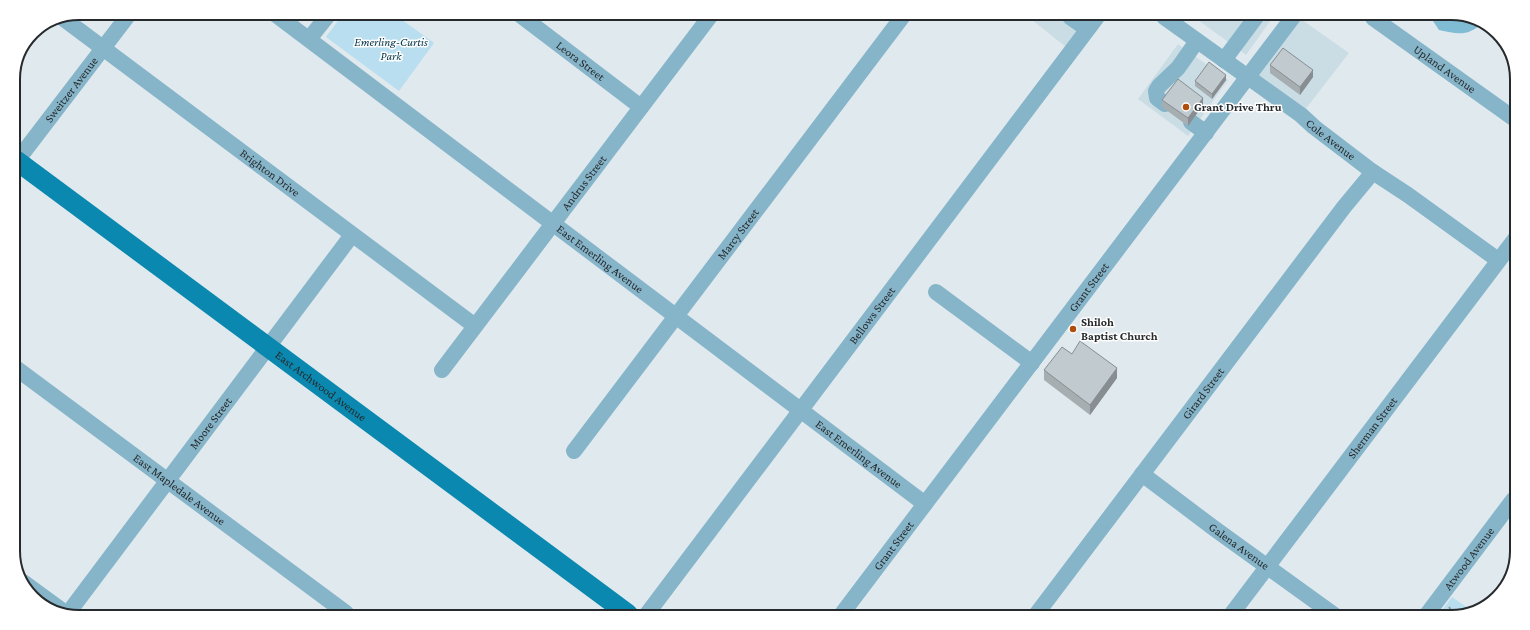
<svg xmlns="http://www.w3.org/2000/svg" width="1530" height="630" viewBox="0 0 1530 630" font-family="'Crimson Pro',serif">
<style>
.built{fill:#cbdde4}
.green{fill:#b9deef}
.forest{fill:#81bcd5}
.lines{fill:none;stroke-linecap:round;stroke-linejoin:round}
.path{stroke:#91989c;stroke-width:2;stroke-dasharray:3 2;stroke-linecap:butt}
.minor{stroke:#86b5ca;stroke-width:16}
.major{stroke:#0b88af;stroke-width:20}
.wall{fill:#a6aeb1}
.shaded-wall{fill:#878d90}
.building{fill:#c1cace;stroke:#878d90}
.poi-dot{fill:#af4e0c;stroke:#fff;stroke-width:1.5}
.labels{text-anchor:middle;stroke-width:3;stroke-linejoin:round;paint-order:stroke}
.park-label{font-size:12px;font-style:italic;fill:#003345;stroke:#fff}
.street-label{font-size:12px;fill:#262a2c;stroke:#fff}
.poi-label{font-size:12px;font-weight:bold;fill:#262a2c;stroke:#fff;text-anchor:start}
.rim{fill:none;stroke:#262a2c;stroke-width:2}
</style>
<rect width="100%" height="100%" fill="#e0e9ee"/>
<path class="built" d="M1027,16L1097,17L1071,51Z
M1200,17H1273L1246,55L1198,20Z
M1298,17L1349,53L1301,115L1248,77Z
M1178,44L1228,80L1188,136L1138,99Z"/>
<path class="green" d="M343,14H394L434,43L399,91L326,37Z
M1452,597L1472,611L1451,617H1437Z"/>
<path class="forest" d="M1431,18H1476L1482,23C1468,37 1457,34 1439,30Z"/>
<g class="lines">
<path class="path" d="M1449,607L1455,616"/>
<g class="minor">
<path id="s1" d="M275,14L925,504"/>
<path id="s2" d="M520,15L641,107"/>
<path d="M1070,17L1087,29"/>
<path id="s3" d="M1164,17L1301,115L1314,127L1373,172L1408,195L1498,260"/>
<path id="s4" d="M1373,18L1516,120"/>
<path id="s5" d="M64,19L475,326"/>
<path d="M309,39L329,14"/>
<path d="M1224,60L1256,17"/>
<path d="M1165,104L1157,98L1156,91L1159,86L1178,68L1197,41"/>
<path d="M1191,122L1206,133"/>
<path id="s6" d="M13,166L130,13"/>
<path d="M936,292L1032,363"/>
<path id="s7" d="M13,366L346,613"/>
<path id="s8" d="M442,370L711,15"/>
<path id="s9" d="M574,451L903,16"/>
<path id="s10" d="M1142,474L1215,529L1337,617"/>
<path d="M23,582L64,612"/>
<path id="s11" d="M69,612L352,235"/>
<path id="s12" d="M647,614L1097,17"/>
<path id="s13" d="M841,615L1293,17"/>
<path id="s14" d="M1035,616L1344,207L1373,172"/>
<path id="s15" d="M1230,616L1515,239"/>
<path id="s16" d="M1425,617L1513,500"/>
</g>
<path class="major" id="s17" d="M13,158L628,614"/>
</g>
<path class="wall" d="M1270,65L1313,77L1300,95L1270,73Z
M1226,80L1212,99L1195,86V81Z
M1162,100L1203,105L1188,126L1162,107Z
M1072,354L1117,378L1090,415L1044,380V370Z"/>
<path class="shaded-wall" d="M1313,70V77L1300,95V87Z
M1226,75V80L1212,99V94Z
M1203,98V105L1188,126V118Z
M1117,368V378L1090,415V405Z"/>
<path class="building" d="M1283,48L1313,70L1300,87L1270,65Z
M1209,62L1226,75L1212,94L1195,81Z
M1178,79L1203,98L1188,118L1162,100Z
M1080,341L1117,368L1090,405L1044,370L1062,347L1072,354Z"/>
<g class="poi-dot">
<circle cx="1186" cy="107" r="4"/>
<circle cx="1073" cy="329" r="4"/>
</g>
<g class="labels">
<g class="park-label">
<text x="391" y="46">Emerling-Curtis<tspan x="391" dy="14">Park</tspan></text>
</g>
<g class="street-label">
<text dy="4" stroke="none"><textPath href="#s2" startOffset="76">Leora Street</textPath></text>
<text dy="4" stroke="none"><textPath href="#s4" startOffset="88">Upland Avenue</textPath></text>
<text dy="4" stroke="none"><textPath href="#s6" startOffset="96">Sweitzer Avenue</textPath></text>
<text dy="4" stroke="none"><textPath href="#s3" startOffset="207">Cole Avenue</textPath></text>
<text dy="4" stroke="none"><textPath href="#s5" startOffset="257">Brighton Drive</textPath></text>
<text dy="4" stroke="none"><textPath href="#s8" startOffset="235">Andrus Street</textPath></text>
<text dy="4" stroke="none"><textPath href="#s9" startOffset="272">Marcy Street</textPath></text>
<text dy="4" stroke="none"><textPath href="#s1" startOffset="407">East Emerling Avenue</textPath></text>
<text dy="4" stroke="none"><textPath href="#s13" startOffset="411">Grant Street</textPath></text>
<text dy="4" stroke="none"><textPath href="#s12" startOffset="374">Bellows Street</textPath></text>
<text dy="4" stroke="none"><textPath href="#s17" startOffset="383">East Archwood Avenue</textPath></text>
<text dy="4" stroke="none"><textPath href="#s14" startOffset="279">Girard Street</textPath></text>
<text dy="4" stroke="none"><textPath href="#s11" startOffset="236">Moore Street</textPath></text>
<text dy="4" stroke="none"><textPath href="#s15" startOffset="236">Sherman Street</textPath></text>
<text dy="4" stroke="none"><textPath href="#s1" startOffset="731">East Emerling Avenue</textPath></text>
<text dy="4" stroke="none"><textPath href="#s7" startOffset="207">East Mapledale Avenue</textPath></text>
<text dy="4" stroke="none"><textPath href="#s13" startOffset="87">Grant Street</textPath></text>
<text dy="4" stroke="none"><textPath href="#s10" startOffset="121">Galena Avenue</textPath></text>
<text dy="4" stroke="none"><textPath href="#s16" startOffset="73">Atwood Avenue</textPath></text>
</g>
<g class="poi-label">
<text x="1194" y="111">Grant Drive Thru</text>
<text x="1081" y="326">Shiloh<tspan x="1081" dy="14">Baptist Church</tspan></text>
</g>
</g>
<path d="M0 0H1530V630H0ZM79 20H1451A59 59 0 0 1 1510 79V551A59 59 0 0 1 1451 610H79A59 59 0 0 1 20 551V79A59 59 0 0 1 79 20Z" fill="#fff" fill-rule="evenodd"/>
<path class="rim" d="M79 20H1451A59 59 0 0 1 1510 79V551A59 59 0 0 1 1451 610H79A59 59 0 0 1 20 551V79A59 59 0 0 1 79 20Z"/>
</svg>
